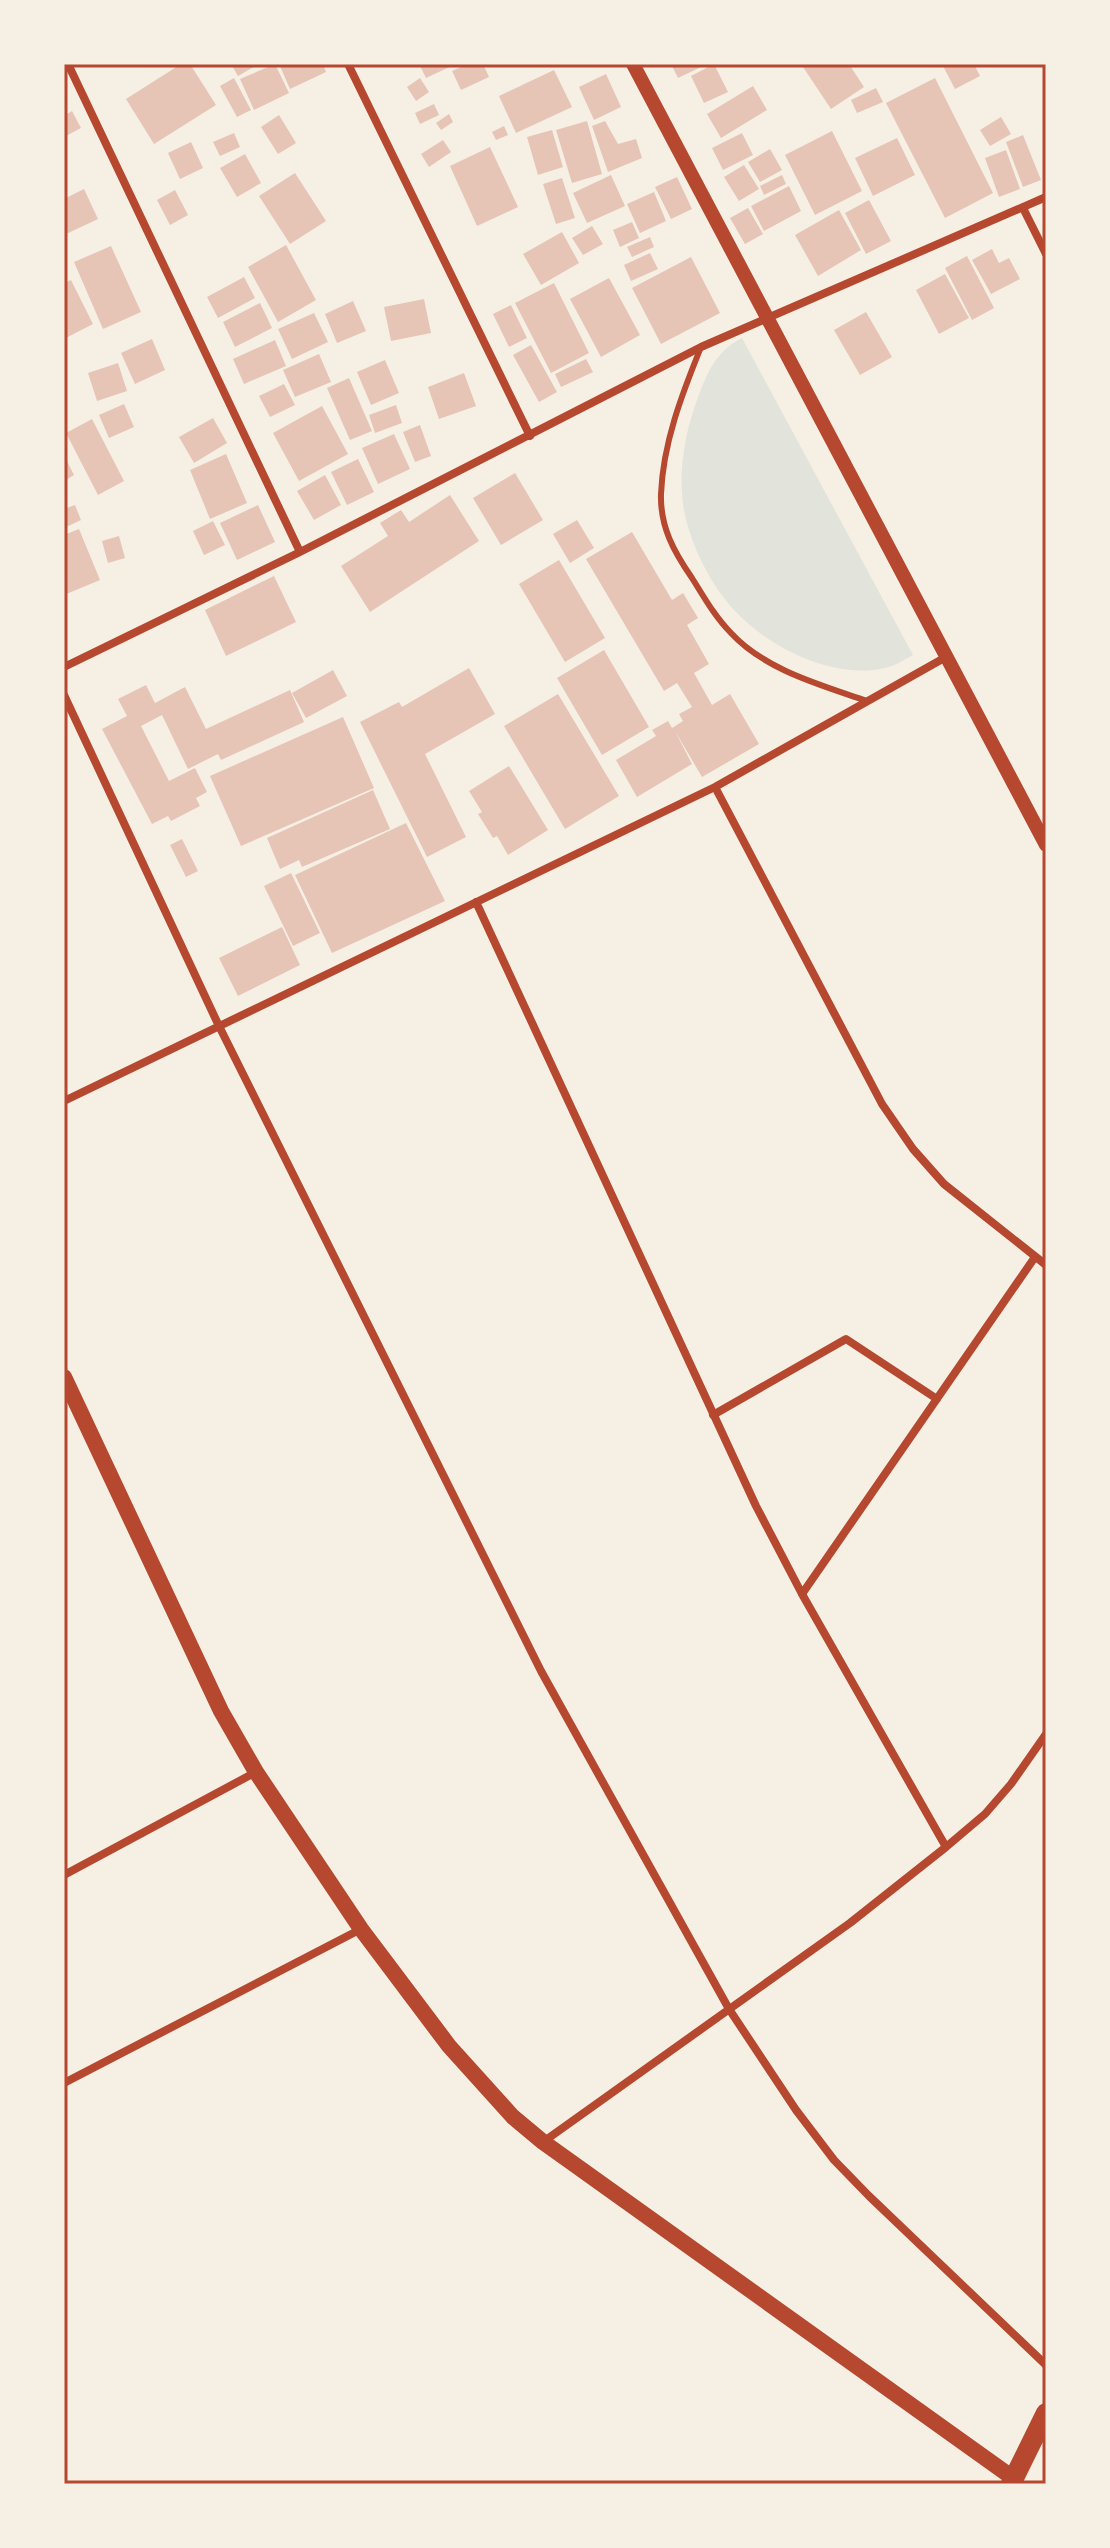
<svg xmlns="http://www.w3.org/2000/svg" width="1110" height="2548" viewBox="0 0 1110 2548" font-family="Barlow,sans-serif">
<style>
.green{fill:#e2e4dc}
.building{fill:#e6c5b7}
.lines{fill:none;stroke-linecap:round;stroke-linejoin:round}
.service{stroke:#b5482f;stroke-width:6}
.minor{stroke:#b5482f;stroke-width:8}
.tertiary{stroke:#b5482f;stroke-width:14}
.secondary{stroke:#b5482f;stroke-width:16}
.primary{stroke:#b5482f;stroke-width:20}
.neatline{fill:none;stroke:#b5482f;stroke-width:3}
</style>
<rect width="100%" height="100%" fill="#f6efe4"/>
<path class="green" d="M742,338L913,655C904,660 895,666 885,668C834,680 771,649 736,612C712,587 692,548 685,515C677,478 684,435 697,400C707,373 715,352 742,338Z"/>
<path class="building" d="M181,64H190L216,105L154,144L126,99Z
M231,64H259L238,76Z
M275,64L289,93L254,110L240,79Z
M279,64H323L326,72L290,89Z
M419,64H456L426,78Z
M468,64H483L489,77L461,90L452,71Z
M671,64H707L678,78Z
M714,64L728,92L704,103L691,76Z
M801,64H849L864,87L831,109Z
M947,64H974L980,76L955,89L943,66Z
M554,70L572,107L516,133L499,96Z
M606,74L621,107L594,120L579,87Z
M234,78L251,110L237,117L220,86Z
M420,78L429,92L416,101L407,87Z
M935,78L993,193L945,218L886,103Z
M753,86L767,110L721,138L707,114Z
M876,88L883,102L857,113L851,100Z
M434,104L439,115L420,124L415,113Z
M72,111L81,128L64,137V116Z
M449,114L453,122L441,130L436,123Z
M279,115L296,143L278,154L261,127Z
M1001,117L1011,134L990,146L980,130Z
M587,121L602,174L572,183L556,130Z
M605,121L618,144L636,139L642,158L608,172L592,126Z
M504,126L508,135L496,140L492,132Z
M552,130L563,167L538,175L527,137Z
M832,131L862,191L815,215L785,155Z
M234,133L240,147L220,156L213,142Z
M742,133L753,155L723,170L712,148Z
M1023,135L1041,180L1023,187L1006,142Z
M897,138L915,175L873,196L855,158Z
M443,140L451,152L429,167L421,154Z
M191,142L203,168L180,179L168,153Z
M490,147L518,207L477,226L450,166Z
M770,149L782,170L760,182L748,162Z
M1006,150L1020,189L999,197L985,158Z
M245,154L261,183L237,197L220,168Z
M744,165L759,189L739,201L724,177Z
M295,173L326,221L290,244L259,196Z
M611,175L625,206L587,223L573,193Z
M782,175L786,184L764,195L760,186Z
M677,177L692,209L671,219L655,187Z
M562,178L575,218L556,224L543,184Z
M789,186L801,211L764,231L751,206Z
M84,189L98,219L64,235V199Z
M175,190L188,215L170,225L157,200Z
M654,192L666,221L640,233L627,204Z
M869,200L891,241L866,254L845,213Z
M748,208L763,234L745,244L730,218Z
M839,210L861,250L818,276L795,235Z
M632,222L639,238L620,247L613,230Z
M592,226L603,244L583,255L572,238Z
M562,232L579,263L541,285L523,254Z
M650,237L654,247L632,257L627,247Z
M286,245L316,300L278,322L248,267Z
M111,246L141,312L103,329L74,262Z
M992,249L999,263L1009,258L1020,279L991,294L972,260Z
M650,253L658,269L631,281L624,265Z
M967,256L994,308L972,320L945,268Z
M691,257L720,313L661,344L632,288Z
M945,274L969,318L939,334L916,290Z
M244,277L255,298L218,318L207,297Z
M609,278L640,335L601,357L570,299Z
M71,280L93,324L64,339V283Z
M554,283L589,353L551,373L515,303Z
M424,299L431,333L391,341L384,307Z
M353,301L366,331L337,343L325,314Z
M260,303L272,328L235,347L223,322Z
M511,305L527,338L509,347L493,314Z
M866,312L892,357L860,375L834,330Z
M314,313L328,342L292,359L278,329Z
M152,339L165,370L135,384L121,353Z
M275,340L286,366L244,384L233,359Z
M531,345L557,392L539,402L513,355Z
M319,354L331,382L295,397L283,370Z
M586,359L593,372L561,387L555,374Z
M385,360L399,393L371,405L357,372Z
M118,363L127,391L97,401L88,373Z
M464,373L476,406L439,419L428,387Z
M349,378L372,431L350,440L327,388Z
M284,384L295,405L270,417L259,396Z
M124,404L134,427L109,438L99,415Z
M396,405L402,423L375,433L369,415Z
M322,406L348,454L299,481L273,433Z
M213,418L227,443L194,463L179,437Z
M92,419L124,481L98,495L66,433Z
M420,425L431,456L415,462L403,432Z
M394,434L410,469L378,484L362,448Z
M226,454L247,503L210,519L190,470Z
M64,455L74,475L64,481Z
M358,459L374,492L347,505L331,472Z
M515,473L543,520L501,545L473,498Z
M325,475L341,505L314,520L297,491Z
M450,495L479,541L370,612L341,566L388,536L380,523L401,510L409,522Z
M75,505L81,520L64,528V509Z
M258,505L275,542L237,560L220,523Z
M577,520L594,548L570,563L553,534Z
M213,521L225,545L204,555L193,531Z
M79,529L100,580L64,595V535Z
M632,532L672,600L683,593L698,618L687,625L709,664L694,673L712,705L730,694L759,744L702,777L675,731L692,764L637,797L616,760L656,736L652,730L668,721L672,728L683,721L679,714L692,707L677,683L664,691L586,559Z
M119,536L125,558L108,563L102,541Z
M559,560L605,638L565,662L519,584Z
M274,576L296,622L226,656L205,610Z
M604,650L649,727L602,755L557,678Z
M469,668L495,714L425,754L466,837L427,857L360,722L399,702L402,707Z
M333,670L347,696L306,718L292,693Z
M146,685L155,703L185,687L206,729L290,690L304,722L221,760L218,754L188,769L162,715L141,726L169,781L195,768L207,792L196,798L200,806L171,821L168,816L152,824L102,729L127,716L118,699Z
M558,694L619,796L565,829L504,726Z
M343,717L374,788L241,846L210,776Z
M509,766L548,830L508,855L497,836L493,838L478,814L482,812L469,791Z
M373,790L390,829L302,867L299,860L280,869L267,838Z
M406,823L445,901L332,953L295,875Z
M182,839L198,871L186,877L170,845Z
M291,873L320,933L293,946L264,886Z
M282,927L300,965L238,996L219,958Z"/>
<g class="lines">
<path class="service" d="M701,347C682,394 663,443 661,494C660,527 674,552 692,578C704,597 715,617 731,633C765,670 821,685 867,701"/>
<path class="minor" d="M68,64L300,552
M348,64L530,436
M1023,208L1046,254
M64,667L300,552L701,347L1046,197
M64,695L218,1024L541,1671L729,2009L796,2110L834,2160L869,2196L1046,2365
M715,787L882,1104L913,1149L944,1184L1046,1265
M476,902L756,1506L802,1594L946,1847
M64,1101L715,787L946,657
M713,1415L846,1339L937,1399
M802,1594L1035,1257
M64,1875L256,1772
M64,2083L361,1929
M543,2142L850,1923L946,1847L985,1814L1011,1784L1046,1734"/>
<path class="tertiary" d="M633,64L1046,845"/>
<path class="secondary" d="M64,1377L221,1711L256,1772L361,1929L449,2046L513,2117L543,2142L1013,2478"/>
<path class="primary" d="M1011,2484L1046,2413"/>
</g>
<rect width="1110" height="2548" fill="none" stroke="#f6efe4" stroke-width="132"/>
<rect x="66" y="66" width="978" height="2416" class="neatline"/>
</svg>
